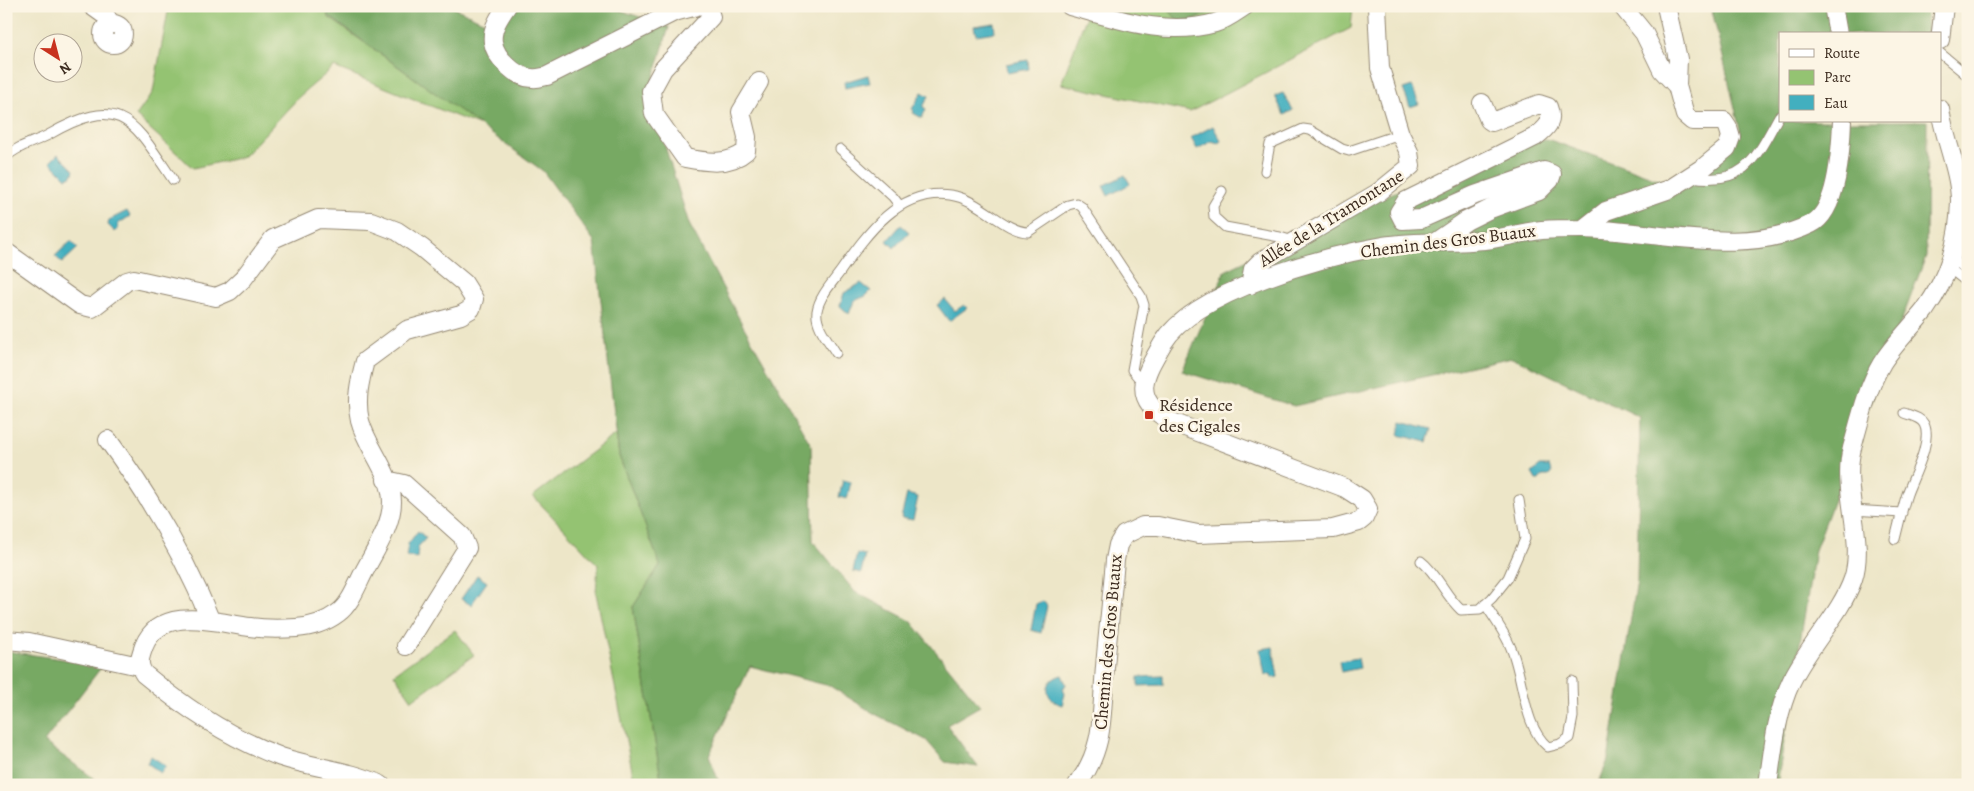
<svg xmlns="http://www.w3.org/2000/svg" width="1974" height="791" viewBox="0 0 1974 791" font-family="Alegreya,serif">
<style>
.green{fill:#94c372;stroke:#687648}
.forest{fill:#77a964;stroke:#596a41}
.water{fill:#42afbf;stroke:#3e6c6e}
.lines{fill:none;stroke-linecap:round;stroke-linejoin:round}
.lane-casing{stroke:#948873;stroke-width:11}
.street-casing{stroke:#948873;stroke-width:20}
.lane{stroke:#fff;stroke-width:9}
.street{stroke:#fff;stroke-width:18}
.poi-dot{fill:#c8321e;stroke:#fcf5e5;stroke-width:2}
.labels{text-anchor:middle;stroke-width:5;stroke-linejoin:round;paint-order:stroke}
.street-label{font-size:18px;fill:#3b2a1e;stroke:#fcf5e5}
.poi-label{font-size:18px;fill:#3b2a1e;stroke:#fcf5e5;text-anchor:start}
</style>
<rect width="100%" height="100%" fill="#fcf5e5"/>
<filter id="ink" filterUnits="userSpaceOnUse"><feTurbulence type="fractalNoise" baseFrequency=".02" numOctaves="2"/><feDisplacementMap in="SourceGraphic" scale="10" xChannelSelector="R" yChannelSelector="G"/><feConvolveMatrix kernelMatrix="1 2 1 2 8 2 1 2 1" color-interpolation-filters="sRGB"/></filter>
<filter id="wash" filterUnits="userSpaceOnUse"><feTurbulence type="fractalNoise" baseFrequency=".0096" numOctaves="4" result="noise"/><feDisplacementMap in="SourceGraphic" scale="20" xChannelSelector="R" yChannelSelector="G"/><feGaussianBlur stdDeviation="1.12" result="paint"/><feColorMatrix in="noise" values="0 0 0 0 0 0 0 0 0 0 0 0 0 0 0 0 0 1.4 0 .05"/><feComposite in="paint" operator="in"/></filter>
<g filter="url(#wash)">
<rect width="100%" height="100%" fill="#ede6c8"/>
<path class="green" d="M169,6H334L327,16L483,127L334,67L301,95L243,157L193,168L136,116L153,92Z
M1090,6H1165L1182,25L1223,6H1353L1351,28L1190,112L1061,84Z
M616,434L619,456L660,565L633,607L662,785H635L596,593L598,565L533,496Z
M455,630L474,655L412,700L394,674Z"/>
<path class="forest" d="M334,6H450L485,22L502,6H608L669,27L649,94L689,224L741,322L811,445L813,541L855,592L911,621L980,706L947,725L978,767L945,762L926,740L875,714L830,686L750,666L709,755L720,785H662L633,607L660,565L619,456L594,241L543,171L327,15Z
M1165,6H1223L1182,25Z
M1711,6H1927V34H1780V121H1927L1926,256L1815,550L1777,785H1598L1608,760L1637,581L1640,418L1512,357L1294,406L1182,371L1225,271L1348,211L1507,147L1547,139L1671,184L1741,134Z
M6,651L103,665L44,742L103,785H6Z"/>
<path class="water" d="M994,23L995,32L976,35L974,26Z
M1028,60L1029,69L1007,73L1006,64Z
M868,75L870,83L845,88L844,82Z
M1412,86L1419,104L1410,107L1403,89Z
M922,92L929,96L923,107L926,109L922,118L913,113L914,111L912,109Z
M1283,93L1293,110L1284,115L1275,96Z
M1213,126L1221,141L1218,143L1212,141L1197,149L1191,138Z
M58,154L74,170L72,176L66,178L50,162Z
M1125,175L1130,184L1108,196L1103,186Z
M127,211L130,216L118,224V229L115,232L108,225L109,220Z
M901,225L909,232L894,248L887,241Z
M71,241L78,248L62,263L55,256Z
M861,283L871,291L866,296L854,301L849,314L840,306L844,293Z
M945,299L955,311L964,305L967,308L949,321L937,305Z
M1402,421L1431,429L1427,442L1399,435Z
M1540,466H1549L1552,472L1549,476H1542L1539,480H1536L1532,473Z
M843,480L851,482L847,499L839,497Z
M907,494L918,497L913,520L901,518Z
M418,531L426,538L418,547L417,558L406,557L408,544Z
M857,553L865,555L861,573L853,571Z
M477,575L487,582L471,605L461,599Z
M1043,601L1047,606L1041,633L1031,630L1036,604Z
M1273,647L1278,677L1272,678L1271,674L1265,675L1260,649Z
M1358,658L1360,668L1341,672L1339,661Z
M1062,675L1066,684L1063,689L1065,694L1062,705C1043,699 1043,680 1062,675Z
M1163,676V685L1138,686V677Z
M151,756L166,766L161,773L147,763Z"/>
</g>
<g filter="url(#ink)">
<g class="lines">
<g class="lane-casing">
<path id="lane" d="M1940,53L1968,76
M840,149L893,197L900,206
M6,157C18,145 36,142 50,134C122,93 133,121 173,180
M1265,171L1270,144L1303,129L1310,130L1342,149L1349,151L1400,134
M1692,177C1746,186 1756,157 1779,116
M1222,191L1213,206L1214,217L1225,227L1280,237L1293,241
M1953,259L1968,271
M1949,268L1968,283
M836,353C829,341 815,326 817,311C819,297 832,283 840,272C866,235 898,188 950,195C980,199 1003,231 1028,232L1068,205L1076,203L1082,207L1141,296L1144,305L1132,370L1143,383
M1852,510L1902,513
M1895,539C1899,524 1902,509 1907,494C1913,477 1933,441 1924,424C1920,417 1911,416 1904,413
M1421,561C1438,574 1445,596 1461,610L1480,609L1492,598L1508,578L1525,539L1519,500
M1485,604C1494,618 1505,633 1511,648C1524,678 1523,727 1548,747L1560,744L1569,738L1573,717L1572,681"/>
</g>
<g class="street-casing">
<path id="street" d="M92,6L106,16L111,24
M507,6C500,16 491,29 493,42C495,57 516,78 532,78C537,79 542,77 547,76L674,12L697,6
M703,6L708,8L711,17L663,69L651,91L654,114L685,158C706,162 729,166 746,151L747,137L741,112L759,82
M1070,6C1118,19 1165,37 1215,23C1225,20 1236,12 1245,6
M1622,6L1644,33L1662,70L1677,86
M1833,6L1838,34
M103 34a10 10 0 1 1 20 0a10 10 0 1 1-20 0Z
M1940,40L1944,6
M1583,229L1606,211L1670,189L1704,167L1727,148L1731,137L1728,127L1724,121H1692L1685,115L1677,86L1678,59L1666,6
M1437,241L1466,221L1490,209L1539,191L1550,180L1552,174L1544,171L1475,195L1421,219L1403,220L1399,212L1406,201L1535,137C1547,128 1554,122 1548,107L1539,104L1492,122L1489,120L1482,103
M6,252L80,305L92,308L127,281L134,279L216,297L230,291L243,279L273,239L318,219L371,221L397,231L422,248L464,283L474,299L471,309L461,315L407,330L365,361C360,380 355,400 360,421C367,448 392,473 392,502C392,524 376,549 366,568C358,582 351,604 338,613C326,622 310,627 296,628C281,629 264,629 250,627C217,623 161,604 144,646C140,657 137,664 144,674C185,708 231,739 281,757C314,768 349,770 381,785
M1250,285L1253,269L1260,262L1379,192L1411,166L1409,152L1400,134L1380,68L1377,6
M108,440C149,496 184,555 210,619
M386,480L404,484L462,536L467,548L406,646
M6,640L29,642L139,666
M1077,785C1106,747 1101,712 1105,667C1108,631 1112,596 1115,560L1118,545L1124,535L1143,526H1158L1198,534L1333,529L1359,522L1364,518L1368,509L1362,499L1345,488L1172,422C1130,399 1143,377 1163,343C1194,291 1326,256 1383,246C1417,241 1451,243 1485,240C1504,238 1523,232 1542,230C1555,229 1569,229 1582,229C1656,230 1742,258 1811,224C1838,211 1841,148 1842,121
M1768,785C1773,750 1776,714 1791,682C1806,649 1842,612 1853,579C1866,540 1841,490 1852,448C1860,420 1867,388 1882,363C1894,344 1911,328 1925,310C1949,276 1959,242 1960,201C1960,172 1944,138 1940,109"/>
</g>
<use href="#lane" class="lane"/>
<use href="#street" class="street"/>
</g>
</g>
<rect class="poi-dot" x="1144" y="410" width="10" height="10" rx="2.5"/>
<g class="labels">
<g class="street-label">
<text transform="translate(1331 218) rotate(-32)" y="6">Allée de la Tramontane</text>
<text transform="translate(1448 241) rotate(-7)" y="6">Chemin des Gros Buaux</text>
<text transform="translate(1108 642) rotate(-85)" y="6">Chemin des Gros Buaux</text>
</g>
<g class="poi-label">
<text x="1159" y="411">Résidence<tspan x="1159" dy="21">des Cigales</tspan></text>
</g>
</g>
<rect width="1974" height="791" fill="none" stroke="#fcf5e5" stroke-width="25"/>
<rect x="1779" y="32" width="162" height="90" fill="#fcf5e5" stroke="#afa495"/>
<rect x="1789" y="49" width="25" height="8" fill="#ffffff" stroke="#afa495"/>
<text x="1824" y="58" font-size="15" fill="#3b2a1e">Route</text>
<rect x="1789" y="70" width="25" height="15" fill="#94c372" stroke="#afa495"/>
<text x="1824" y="82" font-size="15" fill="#3b2a1e">Parc</text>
<rect x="1789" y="95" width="25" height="15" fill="#42afbf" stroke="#afa495"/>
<text x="1824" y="108" font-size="15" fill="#3b2a1e">Eau</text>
<g transform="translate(58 58) rotate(144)"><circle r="24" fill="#fcf5e5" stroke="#afa495"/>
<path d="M0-4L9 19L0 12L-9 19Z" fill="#c8321e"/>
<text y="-8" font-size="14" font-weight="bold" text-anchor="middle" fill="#3b2a1e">N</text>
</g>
</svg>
